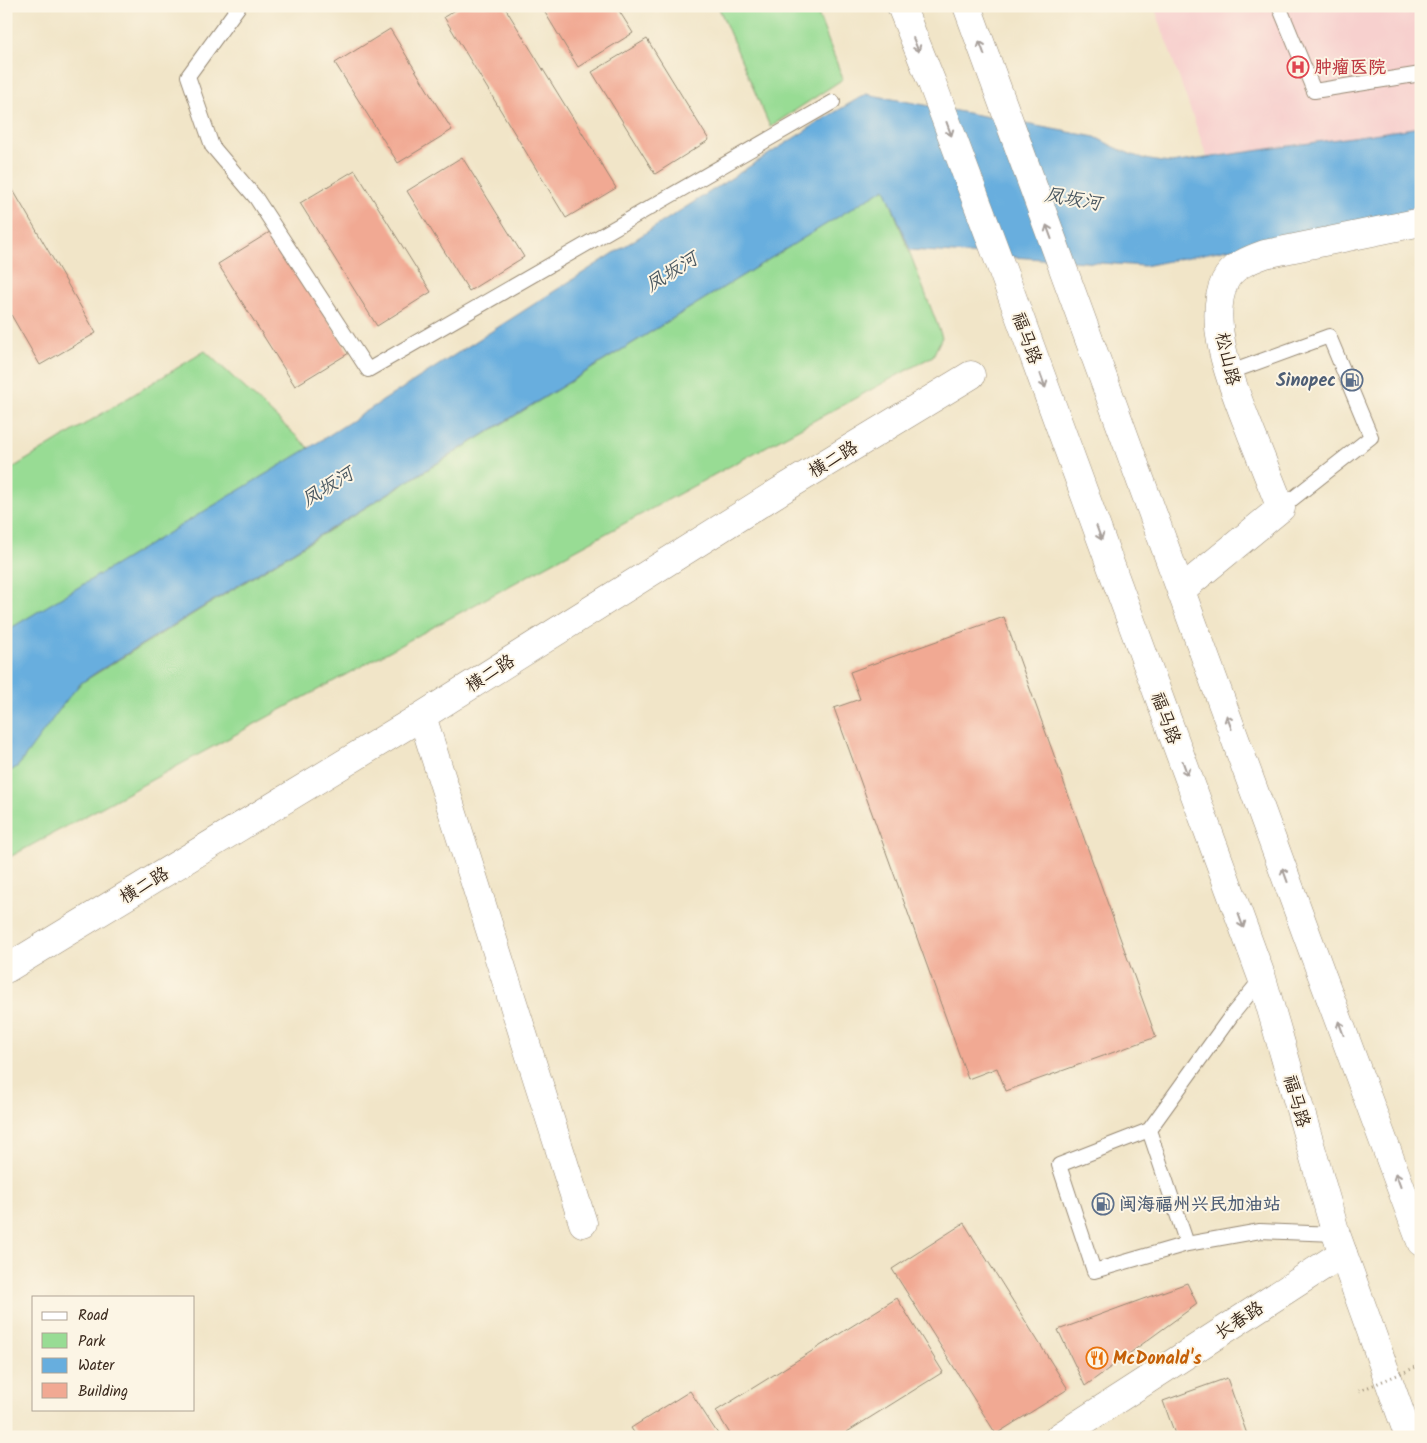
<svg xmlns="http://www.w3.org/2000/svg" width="1427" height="1443" viewBox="0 0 1427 1443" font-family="Kalam,'LXGW WenKai TC',sans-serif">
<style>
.built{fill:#f7d0ce}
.green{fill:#98dc94;stroke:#6a8359}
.water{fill:#67aede;stroke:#516c7e}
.building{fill:#f1a993}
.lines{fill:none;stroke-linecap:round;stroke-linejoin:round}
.service-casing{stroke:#968873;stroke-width:16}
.minor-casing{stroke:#968873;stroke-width:29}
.primary-casing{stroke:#968873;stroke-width:29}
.service{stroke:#fff;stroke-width:14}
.minor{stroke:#fff;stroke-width:28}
.primary{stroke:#fff;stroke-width:28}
.path-bridge{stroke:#968873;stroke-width:3;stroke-dasharray:1 4;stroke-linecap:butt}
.oneway{stroke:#a79f9a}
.labels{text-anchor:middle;stroke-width:4;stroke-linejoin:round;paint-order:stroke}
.health-label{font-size:18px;font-weight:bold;fill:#be3a42;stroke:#fcf5e5;text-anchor:start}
.street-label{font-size:18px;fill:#3b2a1e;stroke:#fcf5e5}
.service-label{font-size:18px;font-weight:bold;fill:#4e5e75;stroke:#fcf5e5;text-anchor:end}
.food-label{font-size:18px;font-weight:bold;fill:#c56008;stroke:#fcf5e5;text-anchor:start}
.water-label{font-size:19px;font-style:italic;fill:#4a5861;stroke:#fcf5e5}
</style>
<rect width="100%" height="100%" fill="#fcf5e5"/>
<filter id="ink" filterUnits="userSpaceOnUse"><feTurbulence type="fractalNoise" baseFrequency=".02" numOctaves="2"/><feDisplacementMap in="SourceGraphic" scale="10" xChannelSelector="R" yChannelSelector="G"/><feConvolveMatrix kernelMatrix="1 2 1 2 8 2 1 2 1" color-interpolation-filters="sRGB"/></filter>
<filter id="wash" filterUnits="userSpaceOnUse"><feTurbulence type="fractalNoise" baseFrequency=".0096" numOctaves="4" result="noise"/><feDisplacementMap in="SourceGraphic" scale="20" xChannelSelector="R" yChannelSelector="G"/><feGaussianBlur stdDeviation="1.12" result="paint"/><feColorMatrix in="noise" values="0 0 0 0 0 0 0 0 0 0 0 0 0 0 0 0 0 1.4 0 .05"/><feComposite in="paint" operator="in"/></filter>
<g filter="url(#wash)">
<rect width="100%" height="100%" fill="#f1e5c8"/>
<path class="built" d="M1154,6H1421V127L1207,157Z"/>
<path class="green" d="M718,6H815L843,79L770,127Z
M885,188L942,337L933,356L6,859V774L18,766L68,698L81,683Z
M205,351L309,448L6,631V472Z"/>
<path class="water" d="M866,94L1095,137C1124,152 1138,160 1171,163L1421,127V210L1144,266L910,250L885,188L97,672L81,683L68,698L18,766L6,774V631L309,448L830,115Z"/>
<g id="blocks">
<path class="building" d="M462,6H504L616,188L566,218L444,17Z
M541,6H616L633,33L578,67Z
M390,29L452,130L398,163L335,63Z
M647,39L709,140L655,174L592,72Z
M462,157L524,257L469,291L407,191Z
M355,170L431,292L377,326L300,203Z
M13,190L96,333L40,365L6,306V194Z
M273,230L349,353L295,386L218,264Z
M1004,617L1156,1037L1006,1091L997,1068L968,1079L834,708L860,699L850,672Z
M964,1223L1068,1389L996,1434L892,1269Z
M1187,1283L1197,1304L1085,1386L1058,1330Z
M897,1298L943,1372L839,1437H732L716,1411Z
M1227,1378L1248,1437H1176L1163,1401Z
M690,1391L720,1437H637L631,1428Z"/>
</g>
</g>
<g filter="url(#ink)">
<use href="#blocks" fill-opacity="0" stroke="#968873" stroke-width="1"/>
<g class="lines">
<g class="service-casing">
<path id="service" d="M239,6L188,76L212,146L256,198L368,370L833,102
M1279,6L1314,91L1421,74
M1228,373L1329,336L1371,437L1281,508
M1262,978L1231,1016L1149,1130L1187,1244L1260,1231L1336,1234
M1149,1130L1059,1165L1094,1271L1187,1244"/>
</g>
<g class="minor-casing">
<path id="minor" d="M1181,590L1281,508C1271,483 1261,458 1251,433C1235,392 1205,324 1225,281C1232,266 1251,259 1265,254L1421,222
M422,716L583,1223
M6,969L422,716L780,491L971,375
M1059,1437L1343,1253"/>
</g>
<g class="primary-casing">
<path id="primary" d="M901,6L932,83L1002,269L1262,978L1336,1234L1409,1437
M967,6L1308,938L1421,1242"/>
</g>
<use href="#service" class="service"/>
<use href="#minor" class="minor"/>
<use href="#primary" class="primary"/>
<path class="path-bridge" d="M1359,1391L1421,1365"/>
</g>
<defs><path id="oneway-shaft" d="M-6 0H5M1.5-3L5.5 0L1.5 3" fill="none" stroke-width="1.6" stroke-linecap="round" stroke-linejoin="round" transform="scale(1.25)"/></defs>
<g class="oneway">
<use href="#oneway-shaft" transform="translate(916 45) rotate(68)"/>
<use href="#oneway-shaft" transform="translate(982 48) rotate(-110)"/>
<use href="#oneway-shaft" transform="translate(949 129) rotate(70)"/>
<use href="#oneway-shaft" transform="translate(1049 232) rotate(-110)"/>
<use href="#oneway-shaft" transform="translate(1043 381) rotate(70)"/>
<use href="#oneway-shaft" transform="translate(1099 533) rotate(70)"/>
<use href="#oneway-shaft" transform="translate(1229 722) rotate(-110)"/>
<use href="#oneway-shaft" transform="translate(1185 768) rotate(70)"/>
<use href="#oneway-shaft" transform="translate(1285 875) rotate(-110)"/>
<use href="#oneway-shaft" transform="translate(1241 921) rotate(70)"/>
<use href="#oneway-shaft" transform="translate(1341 1028) rotate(-110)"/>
<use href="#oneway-shaft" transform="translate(1398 1180) rotate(-110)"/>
</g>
</g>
<defs>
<g id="hospital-ring" transform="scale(1.125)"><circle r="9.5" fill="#fcf5e5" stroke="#e0444e" stroke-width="1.5"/><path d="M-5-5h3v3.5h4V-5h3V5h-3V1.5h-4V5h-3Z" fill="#e0444e"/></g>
<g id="fuel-ring" transform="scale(1.125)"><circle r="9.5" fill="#fcf5e5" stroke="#5c6f8a" stroke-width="1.5"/><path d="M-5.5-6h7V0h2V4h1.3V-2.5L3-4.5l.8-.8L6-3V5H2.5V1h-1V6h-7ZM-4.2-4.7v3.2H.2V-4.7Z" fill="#5c6f8a"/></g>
<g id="restaurant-ring" transform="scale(1.125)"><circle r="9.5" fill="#fcf5e5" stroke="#e8710a" stroke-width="1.5"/><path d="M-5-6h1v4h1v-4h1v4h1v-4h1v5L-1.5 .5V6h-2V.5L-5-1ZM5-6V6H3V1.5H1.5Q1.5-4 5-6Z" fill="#e8710a"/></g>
</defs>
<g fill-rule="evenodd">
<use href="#hospital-ring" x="1298" y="67"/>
<use href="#fuel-ring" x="1352" y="380"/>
<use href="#fuel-ring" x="1103" y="1204"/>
<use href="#restaurant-ring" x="1097" y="1358"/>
</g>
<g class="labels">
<g class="health-label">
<text x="1314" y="73">肿瘤医院</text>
</g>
<g class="street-label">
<text transform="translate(1027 338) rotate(70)" y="6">福马路</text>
<text transform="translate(1228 359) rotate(77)" y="6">松山路</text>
<text transform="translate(833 459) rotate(-31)" y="6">横二路</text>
<text transform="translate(490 673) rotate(-32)" y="6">横二路</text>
<text transform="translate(1166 718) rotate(70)" y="6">福马路</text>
<text transform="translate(144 885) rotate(-31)" y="6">横二路</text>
<text transform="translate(1297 1101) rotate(74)" y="6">福马路</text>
<text transform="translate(1239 1320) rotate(-33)" y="6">长春路</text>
</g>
<g class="service-label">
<text x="1336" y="386">Sinopec</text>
<text x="1119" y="1210" text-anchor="start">闽海福州兴民加油站</text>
</g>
<g class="food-label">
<text x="1113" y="1364">McDonald's</text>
</g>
<g class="water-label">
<text transform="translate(1073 198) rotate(10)" y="7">凤坂河</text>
<text transform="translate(671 271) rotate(-32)" y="7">凤坂河</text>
<text transform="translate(327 486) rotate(-32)" y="7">凤坂河</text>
</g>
</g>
<rect width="1427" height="1443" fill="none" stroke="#fcf5e5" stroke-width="25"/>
<rect x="32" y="1296" width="162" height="115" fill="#fcf5e5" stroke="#afa495"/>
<rect x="42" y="1312" width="25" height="8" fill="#ffffff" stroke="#afa495"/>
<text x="78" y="1320" font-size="15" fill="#3b2a1e">Road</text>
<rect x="42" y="1333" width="25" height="15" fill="#98dc94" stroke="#afa495"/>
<text x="78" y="1346" font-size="15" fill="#3b2a1e">Park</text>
<rect x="42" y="1358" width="25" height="15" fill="#67aede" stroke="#afa495"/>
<text x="78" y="1370" font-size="15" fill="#3b2a1e">Water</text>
<rect x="42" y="1383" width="25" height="15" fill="#f1a993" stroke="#afa495"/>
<text x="78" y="1396" font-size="15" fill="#3b2a1e">Building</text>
</svg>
